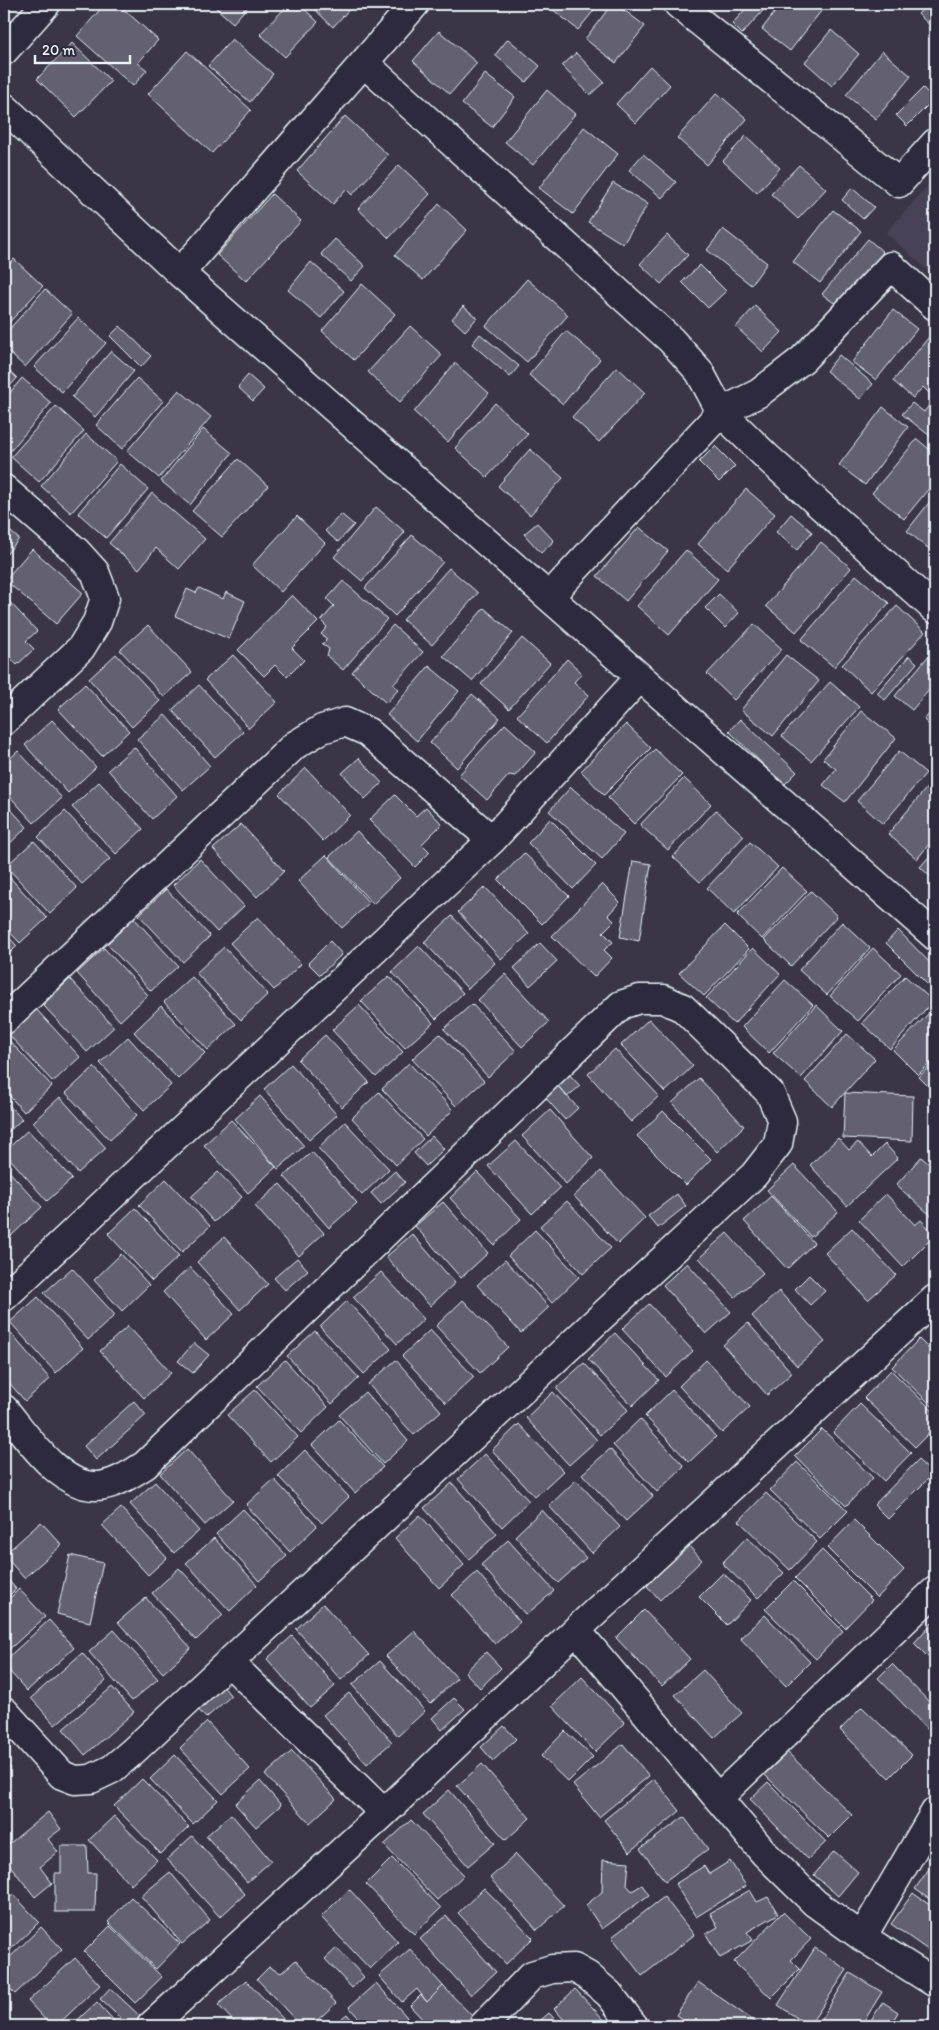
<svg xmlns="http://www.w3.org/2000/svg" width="939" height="2030" viewBox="0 0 939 2030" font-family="Itim,sans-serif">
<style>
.built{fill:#464354}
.building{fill:#636171;stroke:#e8f1f8}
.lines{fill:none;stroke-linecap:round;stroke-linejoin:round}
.minor-casing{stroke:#e8f1f8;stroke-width:31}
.minor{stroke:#2f2a3d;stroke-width:28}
</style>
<rect width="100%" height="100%" fill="#3a3648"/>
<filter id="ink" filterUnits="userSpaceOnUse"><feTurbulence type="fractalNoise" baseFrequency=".02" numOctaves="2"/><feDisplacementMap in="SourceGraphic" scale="10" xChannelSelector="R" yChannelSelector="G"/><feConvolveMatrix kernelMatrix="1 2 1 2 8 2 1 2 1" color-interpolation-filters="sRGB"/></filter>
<g filter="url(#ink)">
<path class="built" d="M935,177V277L886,233Z"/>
<path class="building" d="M105,4H118L158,40L138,63L147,70L133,86L77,36Z
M220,4H250L233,23L216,8Z
M289,4H299L318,22L285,57L260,34Z
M309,4H354L333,27Z
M546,4H599L578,30Z
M612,4H616L645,26L616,63L585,39Z
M750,4H769L742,34L732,24Z
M781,4H823L825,6L790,51L762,29Z
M928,4H935V30L918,14Z
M831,30L859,54L832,86L805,62Z
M439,31L477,63L450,94L413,61Z
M232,39L273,74L250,102L208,66Z
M508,39L540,66L526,82L495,55Z
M72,43L111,81L76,117L37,79Z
M187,51L251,110L212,153L148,94Z
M882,51L911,76L876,119L846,95Z
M576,53L604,82L590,95L562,66Z
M650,66L670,85L636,123L616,104Z
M485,74L515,97L492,127L462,104Z
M923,88L934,99L907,126L896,115Z
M547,90L575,114L533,165L505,142Z
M717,93L747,119L707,165L677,138Z
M345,116L388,155L352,195L346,189L333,204L297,171Z
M584,127L618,154L573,214L539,188Z
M746,136L780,168L757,193L723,161Z
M643,154L676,182L662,198L629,170Z
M399,165L430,194L389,238L358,209Z
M799,165L826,189L798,219L771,194Z
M613,183L648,204L623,244L588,222Z
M852,188L874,207L863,219L842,200Z
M272,194L301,221L246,281L217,255Z
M439,204L467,230L423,280L395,255Z
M833,210L861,231L820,283L793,262Z
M723,229L767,263L751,285L707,250Z
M667,235L688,255L661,284L640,264Z
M335,239L365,266L351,281L321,254Z
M868,239L883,252L838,306L822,294Z
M14,259L43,286L4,328V270Z
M311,262L344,291L321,318L288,290Z
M700,265L726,291L708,308L682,282Z
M527,279L568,315L527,362L486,326Z
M362,284L395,314L354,360L322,331Z
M45,289L72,314L25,367L4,348V335Z
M463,306L477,318L465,331L452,319Z
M755,306L782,332L763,352L736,327Z
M893,310L917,329L876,380L852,362Z
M78,318L106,343L62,392L34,367Z
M120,326L151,356L141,367L110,336Z
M410,326L442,355L400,402L368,372Z
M566,331L600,359L563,404L529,375Z
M933,332L935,334V390L931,395L923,387L913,398L893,381Z
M480,334L519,366L510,377L472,344Z
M111,351L134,371L95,417L72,397Z
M839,355L873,384L860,399L826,371Z
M455,363L489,393L448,442L414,412Z
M4,366L17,378L4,393Z
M617,367L645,393L599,442L572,417Z
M248,375L264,389L253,401L238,387Z
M22,378L51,403L6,456L4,453V400Z
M137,378L163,401L122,449L96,425Z
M179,390L211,417L159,478L127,451Z
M934,399L935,400V440L902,414L912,403L924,412Z
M495,403L528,434L487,477L455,448Z
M56,406L84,431L39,482L11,457Z
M883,407L908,427L865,485L839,465Z
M203,429L232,453L190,505L161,481Z
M86,434L117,461L71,513L41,486Z
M917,439L935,454V481L904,519L872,493Z
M715,446L735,466L719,482L699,462Z
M530,449L563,478L530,515L498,486Z
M238,459L268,486L222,537L192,511Z
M120,464L148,489L106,538L78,513Z
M746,489L775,514L727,569L698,544Z
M152,493L205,539L179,569L156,548L139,569L109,543Z
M935,495V549L933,552L907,531Z
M376,507L405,532L362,581L334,557Z
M341,514L354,525L338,542L325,531Z
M791,514L812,532L797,550L776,532Z
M297,516L325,543L281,592L252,565Z
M537,523L554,541L541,553L524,534Z
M4,526L19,539L4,557Z
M639,527L668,551L626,601L597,576Z
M412,535L443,562L395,616L365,588Z
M821,542L851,568L796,632L766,606Z
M32,549L83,593L56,624L5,580Z
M686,550L718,579L669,635L637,606Z
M449,568L478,593L432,645L403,620Z
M856,575L889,603L834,667L801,640Z
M343,581L387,619L343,670L327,656L329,649L322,644L327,639L321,634L327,627L321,621L334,606L327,599Z
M199,588L223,599L226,592L245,601L229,639L175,616L187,589L196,593Z
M719,594L739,613L725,628L705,608Z
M292,595L318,622L292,648L304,660L287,677L275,665L264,676L238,650Z
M4,596L37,631L26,641L34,649L17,665L4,651Z
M897,606L925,632L871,692L842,665Z
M484,608L513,633L472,681L443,656Z
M754,624L782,649L734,700L707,674Z
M148,625L192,672L164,697L120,650Z
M393,625L423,652L393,685L399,689L386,703L352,672Z
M522,638L550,663L509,709L481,684Z
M935,648V683L912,710L895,696Z
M116,654L160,701L132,727L89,679Z
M233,655L277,702L249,728L205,680Z
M786,655L819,681L773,736L741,710Z
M909,656L917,663L885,700L877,693Z
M567,659L582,673L574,682L589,695L547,743L517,716Z
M429,666L459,691L417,741L387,715Z
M830,682L859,707L811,761L782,736Z
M85,684L129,731L102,756L58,709Z
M199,685L243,732L215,757L172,710Z
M472,694L500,718L457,768L430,743Z
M935,707V731L924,720Z
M861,711L896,738L845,802L823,785L836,769L823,759Z
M165,715L210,766L183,790L137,739Z
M740,719L797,772L784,785L729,731Z
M52,720L96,767L68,793L25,745Z
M505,724L536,752L515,776L509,775L487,800L459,775Z
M626,724L651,748L604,795L581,771Z
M134,747L177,796L152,819L108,770Z
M655,749L682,775L634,824L608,798Z
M18,751L62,798L34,823L4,790V764Z
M899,751L926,773L883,824L857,801Z
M359,758L382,783L365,799L342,773Z
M306,768L350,815L323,841L279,794Z
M684,778L711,804L668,850L640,825Z
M935,778V837L917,859L888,834Z
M99,782L143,829L116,854L72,807Z
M571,787L624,834L602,859L549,811Z
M395,795L416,816L426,807L442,824L422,844L430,852L415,867L369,820Z
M4,802L27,827L4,849Z
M716,810L744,836L700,882L673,857Z
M65,811L110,859L82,884L38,837Z
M550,819L596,865L573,889L528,843Z
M241,824L284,871L257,897L213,849Z
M357,831L400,878L373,904L329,857Z
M34,841L77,888L50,914L6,866Z
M750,842L778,867L734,914L707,888Z
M935,850V881L920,867Z
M524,853L569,896L542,924L498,880Z
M326,855L369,903L342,928L298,881Z
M200,859L244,906L217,932L173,885Z
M633,861L651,864L639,941L620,937Z
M782,868L807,891L762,939L737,915Z
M4,871L47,918L20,943L4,926Z
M602,884L620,902L608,915L614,921L603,932L613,942L604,950L612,958L594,977L552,936Z
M485,887L529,934L501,959L458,912Z
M166,889L210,936L183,962L139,915Z
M811,891L837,916L791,966L764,940Z
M452,916L495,963L468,989L424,942Z
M258,917L301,964L274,990L230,943Z
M134,918L178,966L151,991L107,944Z
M842,922L870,948L827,995L799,970Z
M725,925L749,949L704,996L679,973Z
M898,930L935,968V992L886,943Z
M4,932L17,946L4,959Z
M330,941L342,954L320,975L308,963Z
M540,943L557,961L530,986L514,968Z
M419,946L463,993L436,1019L392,972Z
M224,947L268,994L241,1020L196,973Z
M104,948L148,995L120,1021L77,973Z
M753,948L780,974L734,1024L706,998Z
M873,948L901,974L858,1021L830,996Z
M505,974L549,1022L522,1047L478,1000Z
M389,976L433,1023L405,1048L361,1001Z
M905,976L933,1001L890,1049L862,1023Z
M192,977L236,1024L208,1050L164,1002Z
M70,979L114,1027L87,1052L43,1005Z
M785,980L813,1005L769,1053L742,1027Z
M472,1004L516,1051L488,1077L444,1029Z
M359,1005L403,1052L376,1077L332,1030Z
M816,1005L843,1031L801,1078L773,1053Z
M161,1006L205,1053L178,1079L134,1032Z
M935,1007V1058L918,1075L893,1050Z
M36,1009L80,1057L53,1082L9,1035Z
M649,1019L693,1066L665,1092L621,1045Z
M440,1034L484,1081L456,1106L412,1059Z
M847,1034L875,1059L832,1107L805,1081Z
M4,1035L52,1086L24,1112L4,1090Z
M325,1035L369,1082L342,1107L298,1060Z
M128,1037L171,1085L144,1110L100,1063Z
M615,1049L659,1096L631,1122L588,1074Z
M935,1060V1093L919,1077Z
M409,1063L453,1110L426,1136L382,1089Z
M291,1064L337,1115L309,1140L264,1089Z
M94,1067L137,1115L110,1140L66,1093Z
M569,1074L580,1086L567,1097L557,1085Z
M699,1078L744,1126L717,1152L672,1103Z
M557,1085L578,1108L565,1120L545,1097Z
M379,1092L423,1139L396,1165L352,1118Z
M845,1093L913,1096L912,1141L843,1138Z
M260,1096L304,1146L278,1169L235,1119Z
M60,1097L106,1148L78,1173L33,1122Z
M4,1100L22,1119L4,1136Z
M550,1110L593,1158L566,1184L522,1136Z
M663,1111L711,1159L686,1185L637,1136Z
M231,1120L276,1167L248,1193L204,1145Z
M345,1122L389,1169L362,1195L318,1148Z
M28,1130L72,1179L47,1201L4,1152Z
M432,1136L444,1149L426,1166L414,1153Z
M838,1138L849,1150L858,1142L872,1157L885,1144L898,1158L847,1206L810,1165Z
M516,1141L560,1188L532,1214L488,1166Z
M312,1152L357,1203L329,1228L284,1176Z
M921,1157L935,1169V1219L896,1185Z
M794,1165L838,1212L811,1237L767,1190Z
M4,1166L42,1207L11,1236L4,1228Z
M395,1171L405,1182L381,1204L371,1193Z
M601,1171L645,1218L618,1244L574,1196Z
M218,1172L242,1197L214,1222L191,1197Z
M477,1172L521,1219L494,1245L450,1198Z
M166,1179L210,1226L182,1252L139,1205Z
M280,1184L324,1233L299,1256L255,1206Z
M677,1194L686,1206L658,1228L648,1216Z
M886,1194L915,1225L921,1220L935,1235L903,1267L859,1220Z
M771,1196L814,1243L787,1269L744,1221Z
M567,1201L611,1248L583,1274L540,1226Z
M443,1202L488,1253L461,1278L415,1226Z
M135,1208L179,1256L152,1281L108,1234Z
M852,1228L896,1275L868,1300L825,1253Z
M535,1230L579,1277L552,1303L508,1256Z
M727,1233L763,1273L735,1297L699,1258Z
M412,1234L455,1283L430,1306L386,1257Z
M224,1237L268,1284L240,1310L197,1262Z
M121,1254L149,1285L122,1311L94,1280Z
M297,1258L308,1270L285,1290L274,1278Z
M505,1260L549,1307L521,1333L477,1285Z
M687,1263L731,1312L706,1334L663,1285Z
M190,1267L234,1314L206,1340L163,1292Z
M72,1268L115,1315L88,1340L44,1293Z
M381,1272L424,1319L397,1344L353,1297Z
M809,1275L825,1291L810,1305L795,1289Z
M779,1291L825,1342L797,1366L752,1316Z
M38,1297L83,1348L56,1373L10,1322Z
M463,1300L508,1347L480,1373L436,1326Z
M347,1301L391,1349L364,1374L320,1327Z
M649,1304L693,1351L666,1377L622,1329Z
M748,1323L792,1373L767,1395L723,1345Z
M128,1326L171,1373L144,1398L100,1351Z
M7,1329L50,1379L25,1401L4,1377V1332Z
M430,1330L474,1377L446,1403L402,1356Z
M315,1331L359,1378L332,1404L287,1356Z
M615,1333L659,1380L632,1406L588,1359Z
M919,1339L935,1355V1409L892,1367Z
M194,1343L209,1355L193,1373L178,1361Z
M285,1360L328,1407L301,1433L257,1386Z
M396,1360L441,1411L414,1435L368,1384Z
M706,1360L750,1407L722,1433L679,1386Z
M584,1363L628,1410L600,1435L556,1388Z
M891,1370L935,1413V1427L915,1447L864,1398Z
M255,1390L298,1437L271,1462L227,1415Z
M672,1390L716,1437L689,1462L645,1416Z
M365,1392L408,1441L383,1464L339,1415Z
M553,1392L597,1440L569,1465L526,1418Z
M134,1401L146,1415L96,1460L84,1446Z
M860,1404L911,1453L884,1481L833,1432Z
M640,1419L684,1466L657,1492L613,1445Z
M339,1420L383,1467L355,1493L312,1445Z
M519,1424L563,1471L535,1497L492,1450Z
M822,1429L873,1478L846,1506L795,1456Z
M187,1449L233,1500L205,1525L160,1474Z
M610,1449L653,1496L626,1521L582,1474Z
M305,1450L349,1497L322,1523L278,1476Z
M485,1454L529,1501L502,1527L458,1479Z
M918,1460L933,1474L888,1519L874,1505Z
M797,1462L848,1511L820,1539L770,1490Z
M274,1479L317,1526L290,1552L246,1505Z
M576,1480L620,1527L592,1553L549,1506Z
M155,1482L199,1531L174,1553L130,1504Z
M452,1483L497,1534L469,1559L424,1508Z
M766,1493L817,1542L790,1570L739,1521Z
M121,1508L167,1558L148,1575L102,1525Z
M243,1509L287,1556L259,1581L216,1534Z
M542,1510L586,1558L558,1583L515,1536Z
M420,1515L464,1565L439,1588L395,1538Z
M854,1520L904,1570L877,1598L827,1548Z
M41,1522L62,1545L24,1578L4,1555Z
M747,1537L784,1573L758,1598L722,1563Z
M214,1538L257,1585L230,1611L186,1563Z
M508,1540L554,1591L526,1615L481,1565Z
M688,1545L702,1560L660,1600L647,1586Z
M822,1550L872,1600L845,1628L795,1578Z
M70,1555L103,1563L90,1622L57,1614Z
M179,1568L223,1615L196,1640L152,1593Z
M477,1572L520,1622L495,1644L452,1595Z
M723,1573L751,1600L727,1625L699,1597Z
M4,1575L16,1589L4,1601Z
M793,1581L843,1631L816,1659L765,1609Z
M19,1589L45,1617L4,1654V1604Z
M146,1598L191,1648L163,1673L118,1622Z
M323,1604L369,1655L341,1680L296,1629Z
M644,1610L690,1659L662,1686L616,1638Z
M765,1615L810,1662L786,1686L740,1638Z
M49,1620L74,1648L27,1691L4,1665V1661Z
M932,1623L935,1626V1664L914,1643Z
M114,1630L158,1679L132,1701L89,1652Z
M414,1631L457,1678L430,1704L386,1656Z
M292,1636L335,1686L310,1708L267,1659Z
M486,1652L501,1668L480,1688L465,1672Z
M82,1653L106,1681L55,1725L31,1698Z
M380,1661L425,1711L398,1736L352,1685Z
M892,1664L935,1708V1737L878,1678Z
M703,1670L742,1713L714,1738L675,1695Z
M582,1677L625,1723L595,1752L552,1706Z
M222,1685L231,1696L206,1718L196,1707Z
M112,1687L134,1712L85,1755L63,1729Z
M349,1693L392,1742L367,1764L323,1715Z
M454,1698L465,1709L442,1730L432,1718Z
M862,1707L912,1755L889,1778L840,1730Z
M207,1722L250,1769L223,1794L180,1748Z
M504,1726L516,1739L493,1761L481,1747Z
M565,1731L593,1757L568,1782L541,1756Z
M623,1744L649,1776L599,1817L573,1785Z
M784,1749L852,1815L829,1838L762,1772Z
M292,1751L336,1799L310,1823L265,1775Z
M175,1755L218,1800L193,1824L150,1779Z
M4,1761L11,1768L4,1776Z
M482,1764L530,1818L506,1840L457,1786Z
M142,1779L189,1827L161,1854L114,1806Z
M654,1779L680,1811L630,1852L604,1820Z
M260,1781L281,1805L256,1827L235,1804Z
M768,1782L826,1842L808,1859L750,1799Z
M449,1790L495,1843L468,1866L423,1814Z
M48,1812L61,1829L48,1839L58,1852L40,1867L52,1883L35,1897L4,1858V1848Z
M231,1814L271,1861L247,1882L206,1836Z
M114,1816L157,1860L131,1885L89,1840Z
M684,1817L708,1849L665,1881L640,1849Z
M411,1820L464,1875L437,1900L384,1845Z
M192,1836L245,1894L220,1917L167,1859Z
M61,1846H87L88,1873H96L95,1912H55V1873H61Z
M834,1851L858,1872L838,1896L814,1875Z
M516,1854L564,1906L537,1930L490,1878Z
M392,1858L441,1908L414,1934L366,1884Z
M603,1860L629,1862L627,1885L632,1891L642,1885L649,1895L602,1929L586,1905L602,1892Z
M935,1860V1903L915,1889Z
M730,1861L746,1886L696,1917L675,1884L704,1866L709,1874Z
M170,1872L210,1920L182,1944L141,1896Z
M484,1888L533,1938L506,1964L458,1913Z
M349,1889L398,1942L370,1969L321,1917Z
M750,1890L757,1902L768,1897L778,1914L747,1932L753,1940L720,1958L706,1934L718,1927L710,1913Z
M913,1893L935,1909V1955L891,1924Z
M13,1894L39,1922L4,1956V1903Z
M131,1897L180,1944L156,1969L108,1922Z
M664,1897L694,1935L642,1976L612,1937Z
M783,1912L811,1939L791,1960L800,1969L771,1998L734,1962Z
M446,1916L496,1972L471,1995L420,1939Z
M110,1926L162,1977L135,2003L84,1952Z
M41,1927L62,1949L15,1994L4,1982V1963Z
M337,1948L364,1977L352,1988L325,1959Z
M815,1948L847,1970L809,2026L778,2005Z
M410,1949L443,1986L427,2002L417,1989L402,2002L379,1976Z
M75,1958L100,1985L56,2026H51L28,2001Z
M296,1960L336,2003L311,2026H301L257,1979L269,1967L281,1973Z
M850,1973L882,1992L861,2026H817Z
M246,1980L290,2026H238L218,2005Z
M698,1982L761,2026H692L676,2015Z
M376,1983L415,2026H366L349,2007Z
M443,1986L474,2018L465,2026H429L410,2006L421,1995L427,2002Z
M110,1988L141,2017L133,2026H129L100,1999Z
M575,1989L610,2026H570L554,2009Z
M97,2002L119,2026H71Z
M883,2002L898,2012L890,2026H867Z
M549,2013L561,2026H534Z
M347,2014L357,2026H332Z
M769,2019L781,2026H765Z
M923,2021L932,2026H919Z"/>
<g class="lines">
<g class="minor-casing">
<path id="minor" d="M678,4L899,183L935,143
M4,51L46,4
M364,63L671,340L699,371L721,412L768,458L935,609
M4,107L180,273L935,936
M180,273L415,4
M4,489L76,551L95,572L105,598L97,622L81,648L4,721
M549,597L721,412L759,393L803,359L891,266L935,306
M4,1020L295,745L322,729L345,722L368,732L492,840
M4,1297L492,840L640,677
M4,1409C26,1435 59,1487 96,1486C113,1486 131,1474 145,1465L621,1005L639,999H663L683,1008L770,1093L782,1121L778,1144L754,1175L131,1753L112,1769L91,1779L75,1780L62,1775L4,1711
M576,1630L765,1854L815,1903L862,1937L935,1983
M229,1662L384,1813
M719,1797L935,1591
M862,1937L935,1812
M151,2026L384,1813L576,1630L935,1299
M483,2026L532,1975L552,1969L574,1968L588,1976L609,1994L634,2026"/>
</g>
<use href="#minor" class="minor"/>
</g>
</g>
<rect width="939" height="2030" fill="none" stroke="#2f2a3d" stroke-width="20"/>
<rect x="10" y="10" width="919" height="2010" fill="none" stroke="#e8f1f8" stroke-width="2" filter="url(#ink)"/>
<path d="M35 55v8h95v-8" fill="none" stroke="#e8f1f8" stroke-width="2.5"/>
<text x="42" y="55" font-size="15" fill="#e8f1f8" stroke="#2f2a3d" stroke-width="4" paint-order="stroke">20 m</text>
</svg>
